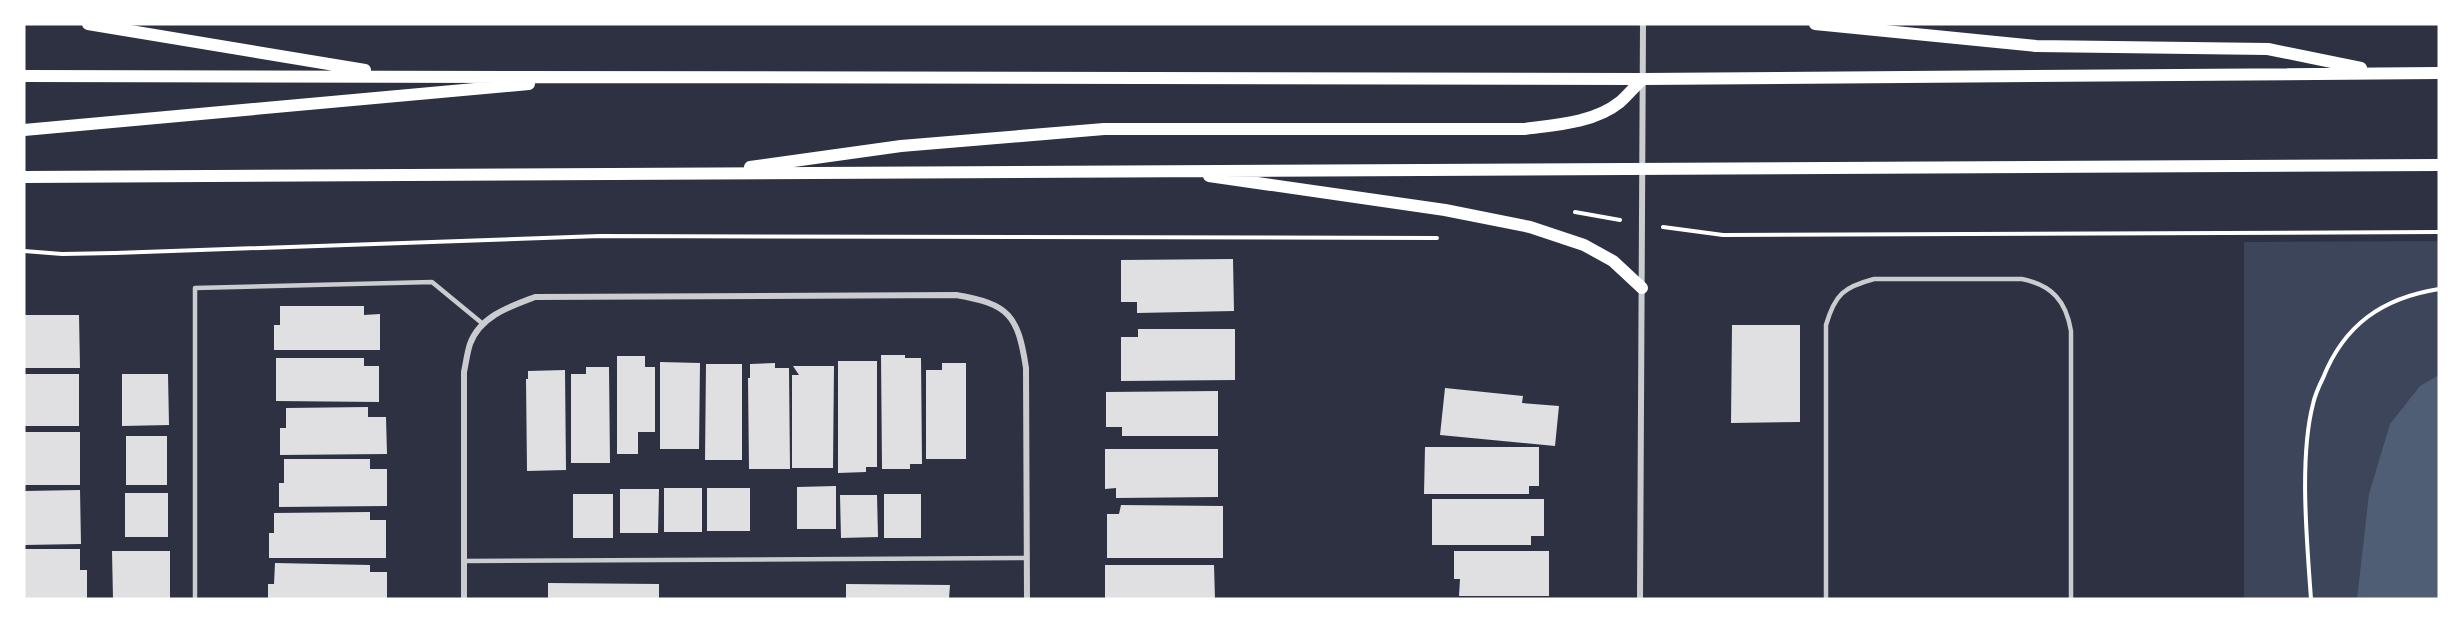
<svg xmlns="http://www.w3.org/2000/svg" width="2463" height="623" viewBox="0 0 2463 623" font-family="Helvetica,sans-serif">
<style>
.green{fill:#3c4559}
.water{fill:#4f5d75}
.building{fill:#e0e0e3}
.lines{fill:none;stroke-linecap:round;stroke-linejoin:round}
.path{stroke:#fff;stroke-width:4}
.service{stroke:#caccd0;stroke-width:4.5}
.minor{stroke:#caccd0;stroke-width:6}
.secondary{stroke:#fff;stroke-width:12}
</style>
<rect width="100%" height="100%" fill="#2d3142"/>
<path class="green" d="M2439,241V599H2244V242Z"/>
<path class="water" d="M2439,375V599H2357L2369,494L2390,424L2420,386Z"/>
<path class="building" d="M1233,259L1234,311L1137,313V302H1121V260Z
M280,306H364V315L380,314V350H274V325H280Z
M24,315H79L80,368H24Z
M1732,325H1800V422L1731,423Z
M1138,329H1235V380L1121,381V337H1138Z
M881,355H905V358H921L922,464H910V469H882Z
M617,356H645V367H655V432H638V454H617Z
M276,358H364V366H379V402L276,401Z
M838,361H877V467H866V472L838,473Z
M660,362L700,363L699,449H660Z
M775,363V368H789L790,469H749L748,378H750V364Z
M942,363H966V459H926V370H942Z
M706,364H742V460H705Z
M793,366H834L833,468H792V375H799Z
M586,367H609L610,463H571V374H586Z
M565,370L566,470L527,471L526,379H528V371Z
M24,374H79V426H24Z
M122,374H168L169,425L122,426Z
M1445,388L1523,396L1522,403L1559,406L1555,446L1440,435Z
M1218,391V436H1122V427H1106V392Z
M368,407V417H386L387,454L280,455V428H286V408Z
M24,432H80V485H24Z
M126,436H167V485H126Z
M1425,447H1539V486H1529V494H1424Z
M1105,449H1218V497L1116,498V488L1105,489Z
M284,459H370V469H387V506L279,507V483H284Z
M836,486V529H797V487Z
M664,488H702V532H664Z
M707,488H750V531H707Z
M620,489H659L658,533H620Z
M80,490L81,544L24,545V491Z
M125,493H168V537H125Z
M573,494H613V538H573Z
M884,494H921V538H884Z
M840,495H877L878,537L841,538Z
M1432,499H1544V536H1531V545H1432Z
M1121,505L1223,506V558H1107V514H1119Z
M370,512V520H386V558H269V533H274V513Z
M24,549H80V570H87V599H24Z
M112,551H170V599H113Z
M1454,551H1549V596H1459L1460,579H1454Z
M275,563L370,565V572H387V599H268V584H274Z
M1105,565H1214L1215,599H1105Z
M548,583L659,584V599H548Z
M846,584L950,585L949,599H846Z"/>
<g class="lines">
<path class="path" d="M1575,212L1620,220
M1663,227L1723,235L2439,232
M24,251L62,254L115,253L600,236L1437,238
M2311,599C2307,542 2299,458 2313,404C2315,395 2319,386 2323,378C2344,325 2382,298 2439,289"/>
<path class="service" d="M464,561L1027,558
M195,599V288L432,282L483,324
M1826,599V325C1835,294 1844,287 1874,279H2022C2052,285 2066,301 2071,331V599"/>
<path class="minor" d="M464,599V372C466,363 467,353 470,344C480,316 511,306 535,297L956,295C1009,304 1018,315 1026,368L1027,599
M1640,599L1643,24"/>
<path class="secondary" d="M88,24L365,70
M1815,24L2036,46L2268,49L2361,68
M24,76L1643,79L2439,73
M24,130L529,84
M750,167L901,146L1104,129H1524C1555,125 1594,123 1620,102C1628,95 1635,86 1643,79
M1209,176L1445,210L1530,227L1584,245L1613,261L1642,288
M24,177L2439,165"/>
</g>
<rect width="2463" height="623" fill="none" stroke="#ffffff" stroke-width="51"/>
</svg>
